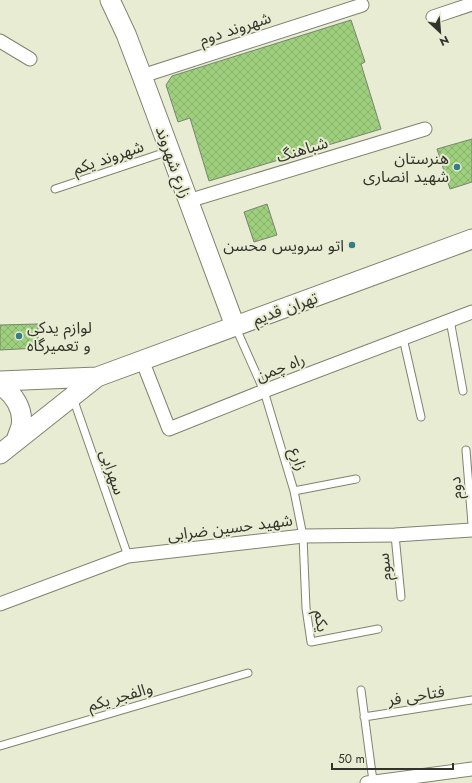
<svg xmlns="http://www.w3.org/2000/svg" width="472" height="783" viewBox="0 0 472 783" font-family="Jost,'Noto Sans Arabic',sans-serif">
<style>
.building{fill:url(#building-cross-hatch);stroke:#788571}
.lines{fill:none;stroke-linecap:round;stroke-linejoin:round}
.lane-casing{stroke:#80836d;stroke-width:9}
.street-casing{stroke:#80836d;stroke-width:15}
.secondary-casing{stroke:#80836d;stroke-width:21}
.lane{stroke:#fff;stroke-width:7}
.street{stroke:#fff;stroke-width:13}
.secondary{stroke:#fff;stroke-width:19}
.poi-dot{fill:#377d89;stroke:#e8ecd3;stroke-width:1.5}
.labels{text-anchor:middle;stroke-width:4;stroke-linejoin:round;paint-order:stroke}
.street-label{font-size:16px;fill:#32332a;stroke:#e8ecd3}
.poi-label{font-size:16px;fill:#32332a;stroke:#e8ecd3;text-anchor:end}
</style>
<defs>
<pattern id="building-cross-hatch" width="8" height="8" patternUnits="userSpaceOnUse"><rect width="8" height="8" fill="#9dcf7d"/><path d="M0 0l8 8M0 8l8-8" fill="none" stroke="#88b26c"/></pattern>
</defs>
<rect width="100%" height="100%" fill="#e8ecd3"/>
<path class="building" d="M351,20L365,62L361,64L381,129L209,181L190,118L178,122L166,85L172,76Z
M472,139V182L450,189L437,149Z
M267,204L277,235L254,242L244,212Z
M38,324V348L0,350V325Z"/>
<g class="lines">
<g class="lane-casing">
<path id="lane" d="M55,189L169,151
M450,320L463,391
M235,326L264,391L294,491L303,536L306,608L311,642L378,629
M403,338L421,417
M73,398L128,556
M466,450L472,524
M294,491L356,479
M395,535L401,597
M361,690L373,781
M364,717L472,700
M0,746L248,673"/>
</g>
<g class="street-casing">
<path id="street" d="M433,17L472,4
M0,41L30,59
M142,76L362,5
M188,201L425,129
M142,360L169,429L264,391L472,312
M0,604L128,556L303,536L395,535L472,530
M367,783L472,769"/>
</g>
<g class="secondary-casing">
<path id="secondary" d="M110,0L126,34L142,76L235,326
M0,381L97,377
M0,386C14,393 24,410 21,426C20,431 17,436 16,441
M0,454L97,377L472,239"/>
</g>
<use href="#lane" class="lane"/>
<use href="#street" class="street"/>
<use href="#secondary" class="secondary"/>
</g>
<g class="poi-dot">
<circle cx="457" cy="167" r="4"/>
<circle cx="352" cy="245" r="4"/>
<circle cx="19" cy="336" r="4"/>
</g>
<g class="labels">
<g class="street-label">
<text transform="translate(235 28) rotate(-18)" y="6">شهروند دوم</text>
<text transform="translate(302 149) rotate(-17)" y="6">شباهنگ</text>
<text transform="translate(108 157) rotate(-19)" y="6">شهروند یکم</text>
<text transform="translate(174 162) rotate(70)" y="6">زارع شهروند</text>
<text transform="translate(285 308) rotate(-20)" y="6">تهران قدیم</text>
<text transform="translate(280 367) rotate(-21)" y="6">راه چمن</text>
<text transform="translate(299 459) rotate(73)" y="6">زارع</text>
<text transform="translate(113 472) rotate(71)" y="6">سهرابی</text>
<text transform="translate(455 488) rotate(-95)" y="6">دوم</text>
<text transform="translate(230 527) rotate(-7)" y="6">شهید حسین ضرابی</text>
<text transform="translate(384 567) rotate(-96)" y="6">سوم</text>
<text transform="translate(322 621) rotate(82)" y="6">یکم</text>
<text transform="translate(416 695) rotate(-9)" y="6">فتاحی فر</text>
<text transform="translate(120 696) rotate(-16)" y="6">والفجر یکم</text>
</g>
<g class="poi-label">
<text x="449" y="164">هنرستان<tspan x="449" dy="18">شهید انصاری</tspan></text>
<text x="344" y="251">اتو سرویس محسن</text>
<text x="27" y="333" text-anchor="start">لوازم یدکی<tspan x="27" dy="18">و تعمیرگاه</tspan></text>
</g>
</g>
<g transform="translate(440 32) rotate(154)" stroke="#e8ecd3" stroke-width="3" paint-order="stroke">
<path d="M0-3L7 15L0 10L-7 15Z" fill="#32332a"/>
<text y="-6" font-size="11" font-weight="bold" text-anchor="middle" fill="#32332a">N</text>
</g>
<path d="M332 763v6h121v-6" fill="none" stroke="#32332a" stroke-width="2"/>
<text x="338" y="763" font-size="12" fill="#32332a" stroke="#e8ecd3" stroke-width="3" paint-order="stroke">50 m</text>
</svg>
